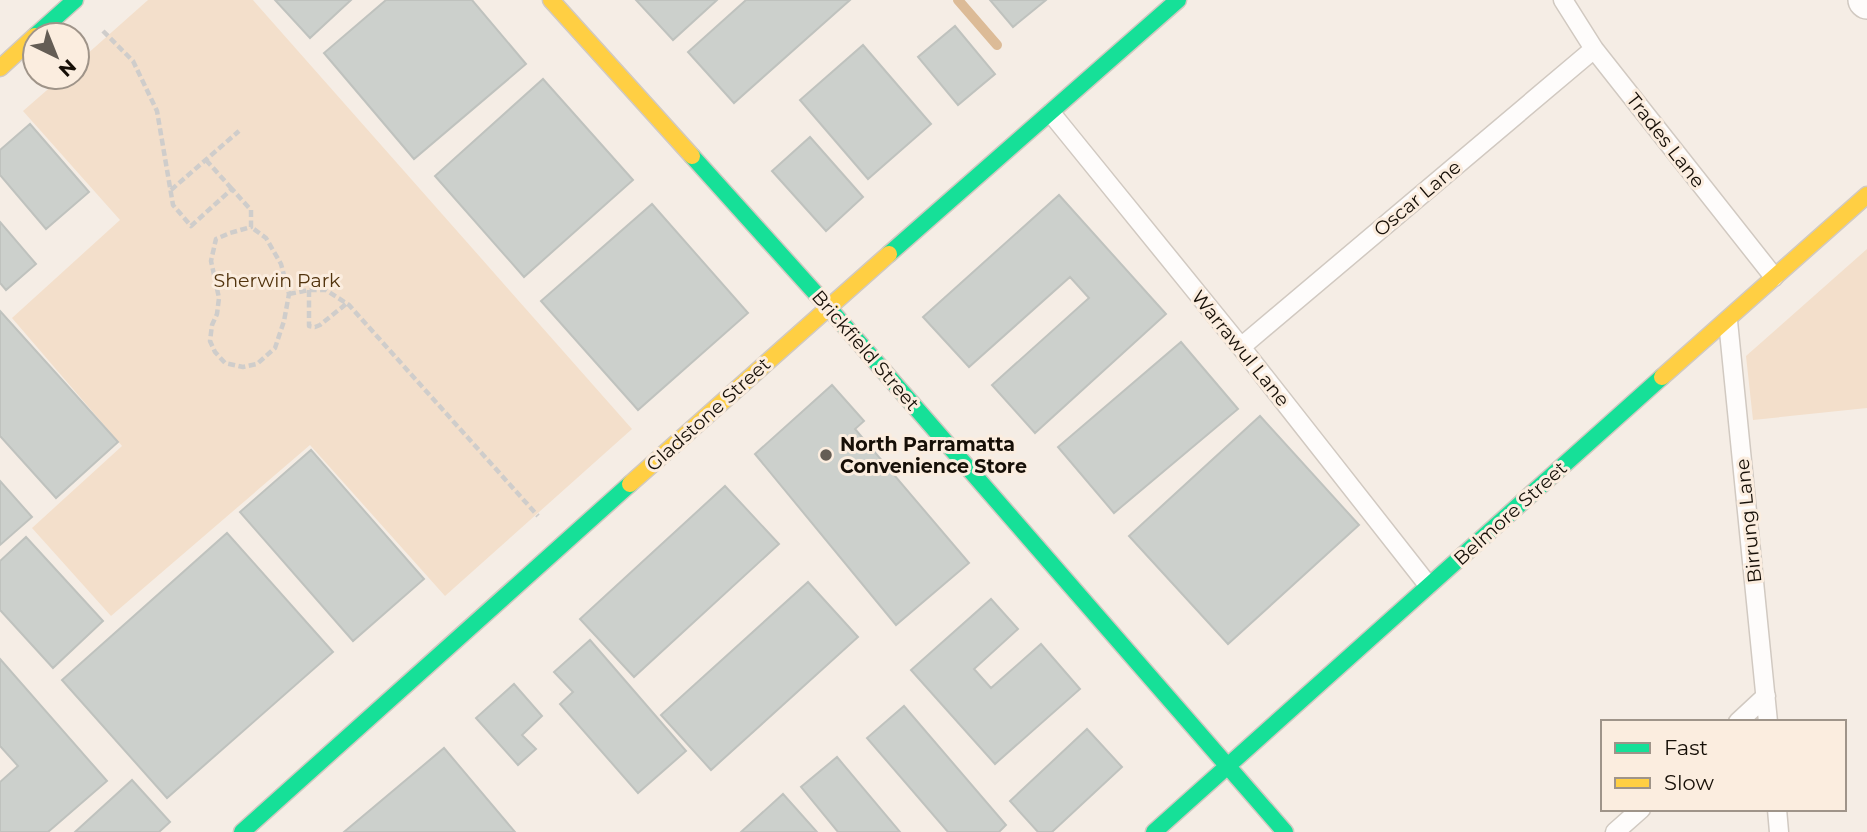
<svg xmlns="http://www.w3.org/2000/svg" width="1867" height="832" viewBox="0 0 1867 832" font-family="Montserrat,sans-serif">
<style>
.green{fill:#f3dfcb}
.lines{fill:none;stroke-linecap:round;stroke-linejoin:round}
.stream{stroke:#dcbb97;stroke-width:10}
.building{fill:#ccd0cc;stroke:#bfc2be;stroke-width:2}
.lane-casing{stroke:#d1c9c1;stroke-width:21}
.street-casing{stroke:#d1c9c1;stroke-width:38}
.fast-casing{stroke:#d1c9c1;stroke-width:19}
.slow-casing{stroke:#d1c9c1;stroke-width:19}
.path{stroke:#cfcdcb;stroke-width:4.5;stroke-dasharray:7 3.5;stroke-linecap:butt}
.lane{stroke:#fefcfb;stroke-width:18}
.street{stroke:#fefcfb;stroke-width:35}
.fast{stroke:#16e098;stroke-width:16}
.slow{stroke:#ffcf43;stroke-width:16}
.poi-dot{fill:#645d55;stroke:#fbeddf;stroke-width:2.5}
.labels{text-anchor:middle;stroke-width:6;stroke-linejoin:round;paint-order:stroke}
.street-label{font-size:19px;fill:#160f07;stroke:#fbeddf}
.park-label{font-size:19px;fill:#51330d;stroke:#fbeddf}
.poi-label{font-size:19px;font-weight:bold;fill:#160f07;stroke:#fbeddf;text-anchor:start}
</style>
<rect width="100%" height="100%" fill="#f5ede5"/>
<path class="green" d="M148,0H253L632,429L445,596L310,445L111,616L32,528L122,446L12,318L120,220L23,111L62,77H77V63Z
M1867,249V408L1753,420L1746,356Z"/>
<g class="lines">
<path class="stream" d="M958,0L997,45"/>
</g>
<path class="building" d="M275,0H351L310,38Z
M386,0H472L526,64L414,159L324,53Z
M636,0H717L673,40Z
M746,0H850L734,103L688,52Z
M990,0H1046L1013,27Z
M955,26L995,74L958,105L918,57Z
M863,45L931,124L868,179L800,100Z
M543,79L633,180L524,277L435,176Z
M30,124L89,192L46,229L0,175V150Z
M810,137L863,197L826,231L772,171Z
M1059,195L1166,314L1035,433L992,385L1089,298L1070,277L969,367L923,317Z
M652,204L748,313L638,410L541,301Z
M0,222L36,264L6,290L0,283Z
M0,311L118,442L56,498L0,436Z
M1181,342L1238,409L1114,513L1058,447Z
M832,385L864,421L855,429L969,563L896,625L755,454Z
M1260,416L1359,525L1228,644L1129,536Z
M311,450L424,579L353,641L240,512Z
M0,481L32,517L0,545Z
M725,486L779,544L634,677L580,619Z
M227,533L333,652L167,798L62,680Z
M26,537L103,621L53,668L0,610V561Z
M808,582L858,637L711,770L661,715Z
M991,599L1018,629L974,669L991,688L1041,644L1080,689L995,764L911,670Z
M590,640L686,751L638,793L560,704L573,692L554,672Z
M0,659L107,781L48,832H0V782L18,766L0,746Z
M514,684L542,716L522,735L536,749L518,765L476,718Z
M904,706L1006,825L999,832H948L867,738Z
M1087,729L1122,767L1052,832H1038L1010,801Z
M444,748L515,832H344Z
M837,757L900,832H838L801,787Z
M132,780L170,822L159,832H75Z
M783,794L817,832H741Z"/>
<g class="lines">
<g class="lane-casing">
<path id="lane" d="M1563,0L1594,49L1774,277
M1051,113L1241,347L1428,585
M1728,321L1768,722
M1241,347L1594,49
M1738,722L1766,696
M1777,809L1779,832
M1615,832L1641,809"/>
</g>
<g class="street-casing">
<path id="street" d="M1866,0L1867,1"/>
</g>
<g class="fast-casing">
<path id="fast" d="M36,35L75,0
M692,156L828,307L1285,832
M889,254L1178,0
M242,832L630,484
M1154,832L1662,377"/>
</g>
<g class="slow-casing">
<path id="slow" d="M551,0L692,156
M0,68L35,36
M1662,377L1867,195
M630,484L889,254"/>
</g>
<path class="path" d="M103,31L133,61L157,111L173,205L191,226L232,189L251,210V227L230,233L216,239L211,261L219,298L217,314L212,325L210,341L215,352L225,363L243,367L257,364L275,348L284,321L289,294L281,264L266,238L251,227
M206,160L232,189
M171,190L239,131
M309,290V326L315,327L320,325L346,304
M289,294L309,290H326L349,305L538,516"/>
<use href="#lane" class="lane"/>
<use href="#street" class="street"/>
<use href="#fast" class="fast"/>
<use href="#slow" class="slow"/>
</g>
<circle class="poi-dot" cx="826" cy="455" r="7"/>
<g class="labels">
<g class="street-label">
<text transform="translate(1666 140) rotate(52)" y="7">Trades Lane</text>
<text transform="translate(1417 198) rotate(-40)" y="7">Oscar Lane</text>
<text transform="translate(1241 348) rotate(51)" y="7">Warrawul Lane</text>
<text transform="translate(866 350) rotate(49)" y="7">Brickfield Street</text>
<text transform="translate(708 414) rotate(-42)" y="7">Gladstone Street</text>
<text transform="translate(1510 513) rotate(-42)" y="7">Belmore Street</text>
<text transform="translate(1748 521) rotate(-96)" y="7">Birrung Lane</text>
</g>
<g class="park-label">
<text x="277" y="287">Sherwin Park</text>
</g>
<g class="poi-label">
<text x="840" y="451">North Parramatta<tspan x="840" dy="22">Convenience Store</tspan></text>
</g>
</g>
<rect x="1601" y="720" width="245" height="91" fill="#fbeddf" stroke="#9f9489" stroke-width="2"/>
<rect x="1615" y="743" width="35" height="10" fill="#16e098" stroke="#9f9489" stroke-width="2"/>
<text x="1664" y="755" font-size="21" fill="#160f07">Fast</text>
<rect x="1615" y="778" width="35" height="10" fill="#ffcf43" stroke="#9f9489" stroke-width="2"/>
<text x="1664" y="790" font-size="21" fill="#160f07">Slow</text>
<g transform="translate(56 56) rotate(137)"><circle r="33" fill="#fbeddf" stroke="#9f9489" stroke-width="2"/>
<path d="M0-5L12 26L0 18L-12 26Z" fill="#645d55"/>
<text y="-10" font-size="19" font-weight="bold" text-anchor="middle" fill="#160f07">N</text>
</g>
</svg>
